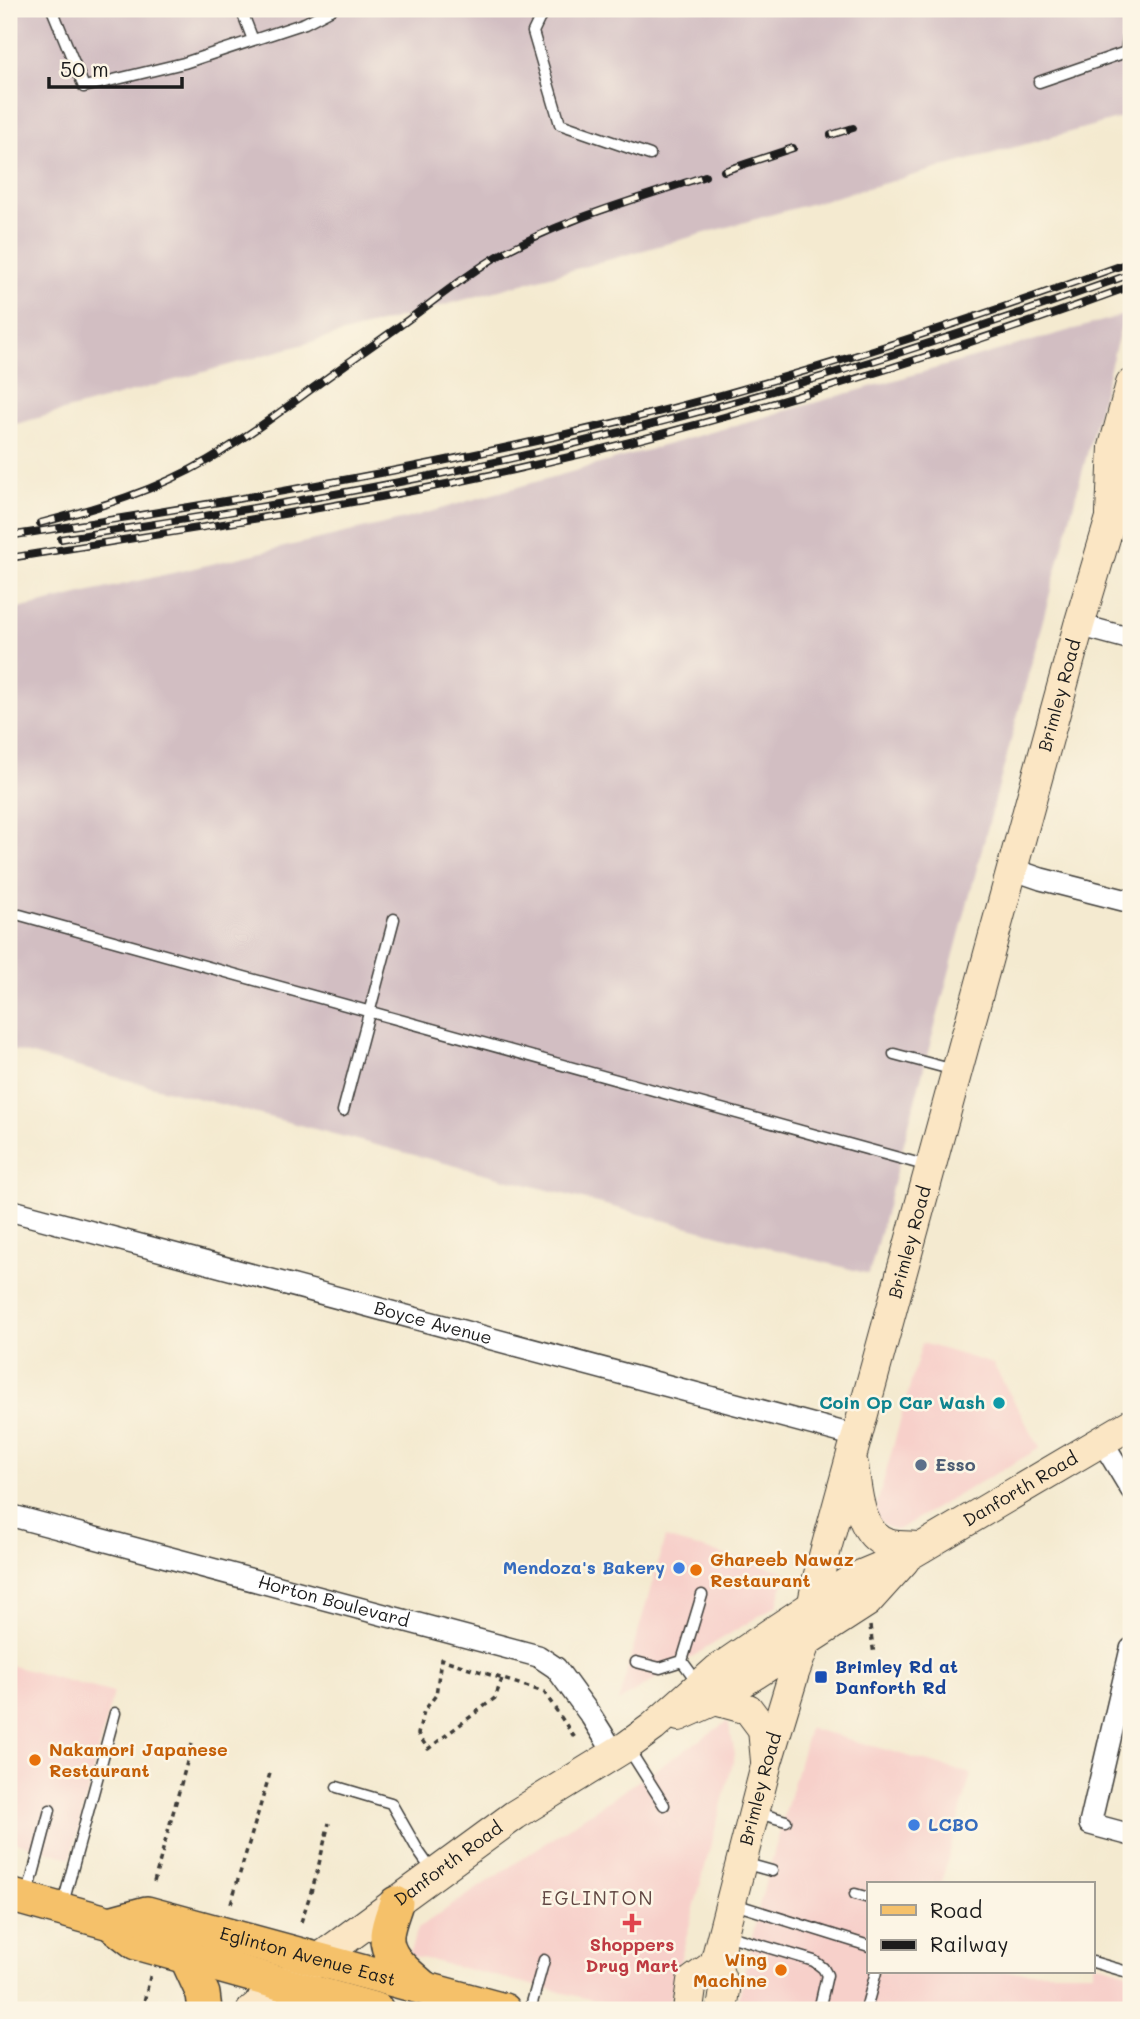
<svg xmlns="http://www.w3.org/2000/svg" width="1140" height="2019" viewBox="0 0 1140 2019" font-family="Mali,sans-serif">
<style>
.built{fill:#f7d0ca}
.industrial{fill:#d2bec2}
.lines{fill:none;stroke-linecap:round;stroke-linejoin:round}
.lane-casing{stroke:#3c3b37;stroke-width:13}
.street-casing{stroke:#3c3b37;stroke-width:24}
.secondary-casing{stroke:#3c3b37;stroke-width:32}
.primary-casing{stroke:#3c3b37;stroke-width:36}
.path{stroke:#3c3b37;stroke-width:3.5;stroke-dasharray:5 5;stroke-linecap:butt}
.lane{stroke:#fff;stroke-width:10}
.street{stroke:#fff;stroke-width:21}
.secondary{stroke:#fbe6c4;stroke-width:30}
.primary{stroke:#f5c16b;stroke-width:33}
.rail-casing{stroke:#1c1c1c;stroke-width:8}
.rail{stroke:#fcf5e5;stroke-width:5;stroke-dasharray:16;stroke-linecap:butt}
.culture-dot{fill:#0f9aa8;stroke:#fcf5e5;stroke-width:2.5}
.service-dot{fill:#5c6f8a;stroke:#fcf5e5;stroke-width:2.5}
.shop-dot{fill:#3f7fe0;stroke:#fcf5e5;stroke-width:2.5}
.food-dot{fill:#e8710a;stroke:#fcf5e5;stroke-width:2.5}
.transit-dot{fill:#1a4fb4;stroke:#fcf5e5;stroke-width:2.5}
.health-dot{fill:#e0444e;stroke:#fcf5e5;stroke-width:2.5}
.labels{text-anchor:middle;stroke-width:5;stroke-linejoin:round;paint-order:stroke}
.street-label{font-size:18px;fill:#1c1c1c;stroke:#fcf5e5}
.culture-label{font-size:18px;font-weight:bold;fill:#0d838f;stroke:#fcf5e5;text-anchor:end}
.service-label{font-size:18px;font-weight:bold;fill:#4e5e75;stroke:#fcf5e5;text-anchor:start}
.food-label{font-size:18px;font-weight:bold;fill:#c56008;stroke:#fcf5e5;text-anchor:start}
.shop-label{font-size:18px;font-weight:bold;fill:#366cbe;stroke:#fcf5e5;text-anchor:end}
.transit-label{font-size:18px;font-weight:bold;fill:#164399;stroke:#fcf5e5;text-anchor:start}
.health-label{font-size:18px;font-weight:bold;fill:#be3a42;stroke:#fcf5e5}
.neighbourhood-label{font-size:19px;letter-spacing:2px;fill:#604642;stroke:#fcf5e5}
</style>
<rect width="100%" height="100%" fill="#fcf5e5"/>
<filter id="ink" filterUnits="userSpaceOnUse"><feTurbulence type="fractalNoise" baseFrequency=".0143" numOctaves="2"/><feDisplacementMap in="SourceGraphic" scale="14" xChannelSelector="R" yChannelSelector="G"/><feConvolveMatrix kernelMatrix="1 2 1 2 8 2 1 2 1" color-interpolation-filters="sRGB"/></filter>
<filter id="wash" filterUnits="userSpaceOnUse"><feTurbulence type="fractalNoise" baseFrequency=".00686" numOctaves="4" result="noise"/><feDisplacementMap in="SourceGraphic" scale="28" xChannelSelector="R" yChannelSelector="G"/><feGaussianBlur stdDeviation="1.57" result="paint"/><feColorMatrix in="noise" values="0 0 0 0 0 0 0 0 0 0 0 0 0 0 0 0 0 1.4 0 .05"/><feComposite in="paint" operator="in"/></filter>
<g filter="url(#wash)">
<rect width="100%" height="100%" fill="#f4ead0"/>
<path class="built" d="M922,1343L993,1364L1040,1448L897,1530L887,1527L875,1516L877,1504Z
M665,1538L786,1572L777,1605L618,1702Z
M9,1665L113,1693L71,1858L9,1840Z
M728,1721L735,1754L667,2010H634L409,1955L418,1928Z
M809,1728L971,1774L941,1884H869V1972H1093V1962L1131,1973V2010H736L760,1902Z"/>
<path class="industrial" d="M9,9H1131V115L9,426Z
M1124,315L869,1274L9,1049V611L405,519Z"/>
</g>
<g filter="url(#ink)">
<g class="lines">
<g class="lane-casing">
<path id="lane" d="M52,9L84,87L184,63L305,23L332,9
M241,9L253,40
M544,9L533,32L560,124L650,155
M1039,82L1126,52L1131,15
M20,915L928,1166
M894,1054L954,1070
M343,1111L394,919
M636,1662L660,1668L682,1661
M698,1683L682,1661L702,1595
M628,1748L664,1805
M337,1787L391,1803L419,1852L433,1872
M755,1812L786,1821
M743,1863L772,1871
M855,1894L869,1898
M27,1897L50,1810
M731,1903L869,1946
M62,1907L115,1713
M726,1935L814,1961L823,1968L827,1975L819,2010
M1093,1962L1131,1973
M866,2009L876,1972
M530,2010L544,1960"/>
</g>
<g class="street-casing">
<g id="street">
<path d="M1079,625L1131,639"/>
<path d="M1012,869L1041,879L1131,902"/>
<path id="s1" d="M9,1210L856,1436"/>
<path d="M1102,1441L1131,1489"/>
<path id="s2" d="M9,1515L538,1656L556,1668L591,1716L615,1754"/>
<path d="M1131,1649L1090,1824L1131,1835"/>
</g>
</g>
<g class="secondary-casing">
<g id="secondary">
<path d="M1111,514L1114,447L1131,384"/>
<path d="M853,1465C857,1490 858,1534 888,1544C898,1547 911,1546 922,1547"/>
<path d="M715,1700L748,1709L763,1729L766,1761"/>
<path d="M679,1716L715,1700L867,1602L904,1561"/>
<path id="s3" d="M252,2010L283,1985L515,1815L627,1746L653,1727L717,1670L774,1631L854,1578L909,1555L1131,1424"/>
<path d="M688,2010L692,1981L715,1964"/>
<path id="s4" d="M722,2010L725,1990L715,1964L767,1762L794,1673L805,1643L818,1578L1079,625L1110,521L1131,483"/>
</g>
</g>
<g class="primary-casing">
<g id="primary">
<path d="M9,1895L110,1923L136,1943L377,2010"/>
<path d="M396,1903C393,1913 388,1924 387,1935C385,1958 408,1973 423,1987"/>
<path id="s5" d="M110,1923L147,1913L504,2010"/>
<path d="M186,1957L203,1994L205,2010"/>
</g>
</g>
<path class="path" d="M870,1626L874,1655
M502,1679L495,1698L428,1749L418,1734L424,1711L436,1695L441,1659L544,1692L577,1741
M154,1882L192,1744
M231,1903L271,1770
M301,1922L315,1880L329,1823
M142,2010L151,1973"/>
<use href="#lane" class="lane"/>
<use href="#street" class="street"/>
<use href="#secondary" class="secondary"/>
<use href="#primary" class="primary"/>
<g class="rail-casing">
<path id="rail" d="M831,135L853,128
M724,171L793,148
M40,523C98,508 157,490 208,460C245,438 279,413 313,388C347,363 382,339 416,314C443,294 469,273 498,256C562,219 635,200 705,176
M9,536C199,506 388,476 575,432C764,389 949,328 1131,262
M61,539C190,518 320,499 449,472C682,423 908,355 1131,274
M9,558C177,531 346,507 513,470C723,423 929,360 1131,286"/>
</g>
<use href="#rail" class="rail"/>
</g>
</g>
<circle class="culture-dot" cx="999" cy="1403" r="7"/>
<circle class="service-dot" cx="921" cy="1465" r="7"/>
<g class="shop-dot">
<circle cx="679" cy="1568" r="7"/>
<circle cx="914" cy="1825" r="7"/>
</g>
<g class="food-dot">
<circle cx="696" cy="1570" r="7"/>
<circle cx="35" cy="1760" r="7"/>
<circle cx="781" cy="1970" r="7"/>
</g>
<rect class="transit-dot" x="814" y="1670" width="14" height="14" rx="3.5"/>
<path class="health-dot" d="M628.5 1912.5h7v7h7v7h-7v7h-7v-7h-7v-7h7z"/>
<g class="labels">
<g class="street-label">
<text dy="6" stroke="none"><textPath href="#s4" startOffset="1363">Brimley Road</textPath></text>
<text dy="6" stroke="none"><textPath href="#s4" startOffset="796">Brimley Road</textPath></text>
<text dy="6" stroke="none"><textPath href="#s1" startOffset="439">Boyce Avenue</textPath></text>
<text dy="6" stroke="none"><textPath href="#s3" startOffset="931">Danforth Road</textPath></text>
<text dy="6" stroke="none"><textPath href="#s2" startOffset="336">Horton Boulevard</textPath></text>
<text dy="6" stroke="none"><textPath href="#s4" startOffset="229">Brimley Road</textPath></text>
<text dy="6" stroke="none"><textPath href="#s3" startOffset="245">Danforth Road</textPath></text>
<text dy="6" stroke="none"><textPath href="#s5" startOffset="205">Eglinton Avenue East</textPath></text>
</g>
<g class="culture-label">
<text x="985" y="1409">Coin Op Car Wash</text>
</g>
<g class="service-label">
<text x="935" y="1471">Esso</text>
</g>
<g class="food-label">
<text x="710" y="1566">Ghareeb Nawaz<tspan x="710" dy="21">Restaurant</tspan></text>
<text x="49" y="1756">Nakamori Japanese<tspan x="49" dy="21">Restaurant</tspan></text>
<text x="767" y="1966" text-anchor="end">Wing<tspan x="767" dy="21">Machine</tspan></text>
</g>
<g class="shop-label">
<text x="665" y="1574">Mendoza's Bakery</text>
<text x="928" y="1831" text-anchor="start">LCBO</text>
</g>
<g class="transit-label">
<text x="835" y="1673">Brimley Rd at<tspan x="835" dy="21">Danforth Rd</tspan></text>
</g>
<g class="health-label">
<text x="632" y="1951">Shoppers<tspan x="632" dy="21">Drug Mart</tspan></text>
</g>
<g class="neighbourhood-label">
<text x="598" y="1905">EGLINTON</text>
</g>
</g>
<rect width="1140" height="2019" fill="none" stroke="#fcf5e5" stroke-width="35"/>
<rect x="867" y="1882" width="228" height="91" fill="#fcf5e5" stroke="#a29e95" stroke-width="2"/>
<rect x="881" y="1905" width="35" height="10" fill="#f5c16b" stroke="#a29e95" stroke-width="2"/>
<text x="930" y="1918" font-size="21" fill="#1c1c1c">Road</text>
<rect x="881" y="1940" width="35" height="10" fill="#1c1c1c" stroke="#a29e95" stroke-width="2"/>
<text x="930" y="1952" font-size="21" fill="#1c1c1c">Railway</text>
<path d="M49 77v10h133v-10" fill="none" stroke="#1c1c1c" stroke-width="3.5"/>
<text x="60" y="77" font-size="21" fill="#1c1c1c" stroke="#fcf5e5" stroke-width="5" paint-order="stroke">50 m</text>
</svg>
